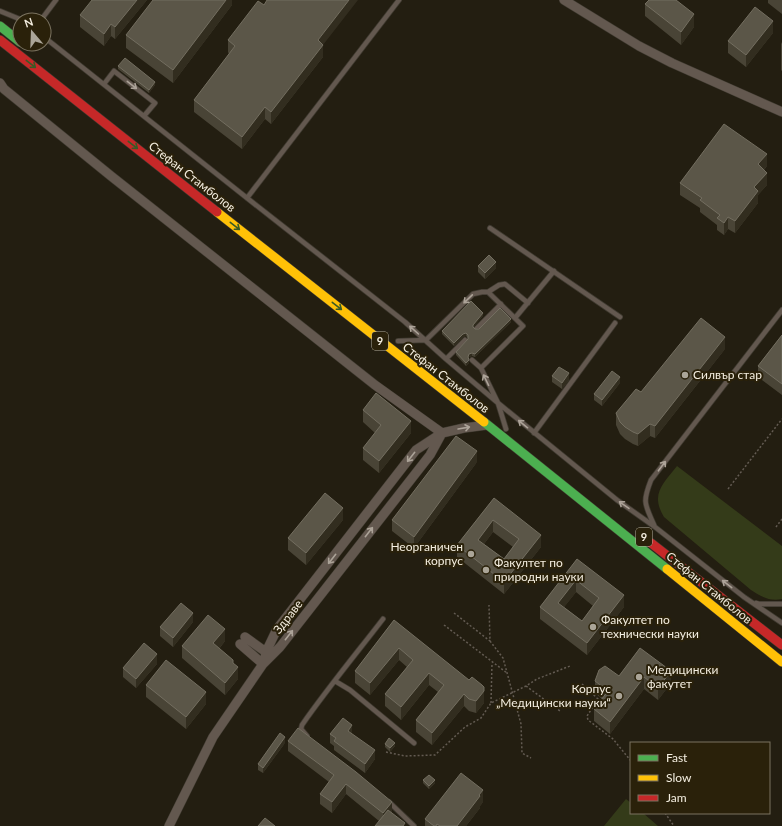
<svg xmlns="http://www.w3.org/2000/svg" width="782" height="826" viewBox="0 0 782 826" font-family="Lato,sans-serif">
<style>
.green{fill:#343b19}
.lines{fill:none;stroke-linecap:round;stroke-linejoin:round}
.lane-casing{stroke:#3f3a30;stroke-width:6}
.street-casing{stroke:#3f3a30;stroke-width:10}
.fast-casing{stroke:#3f3a30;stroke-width:10}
.slow-casing{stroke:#3f3a30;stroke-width:10}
.jam-casing{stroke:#3f3a30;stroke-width:10}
.path{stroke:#635b52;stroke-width:1.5;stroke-dasharray:2 2;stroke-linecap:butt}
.lane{stroke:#63584f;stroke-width:4.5}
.street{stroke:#63584f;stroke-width:9}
.fast{stroke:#4caf50;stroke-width:9}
.slow{stroke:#ffc107;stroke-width:9}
.jam{stroke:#c62828;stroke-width:9}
.wall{fill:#494436;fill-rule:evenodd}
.shaded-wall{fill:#322d1f}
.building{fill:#5b5648;stroke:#736e60;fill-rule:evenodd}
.oneway{stroke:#385a26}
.oneway2{stroke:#aca398}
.poi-dot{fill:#aba598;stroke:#2a210a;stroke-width:1.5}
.labels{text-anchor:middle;stroke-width:4;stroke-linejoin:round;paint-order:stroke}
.shield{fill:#2a210a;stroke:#b7b0a0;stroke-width:1}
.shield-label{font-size:11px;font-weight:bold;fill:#f4eee0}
.street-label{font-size:12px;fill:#f4eee0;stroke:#2a210a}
.poi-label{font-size:12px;fill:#f4eee0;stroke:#2a210a;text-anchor:start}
</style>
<rect width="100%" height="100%" fill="#231e11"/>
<path class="green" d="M677,466L782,546V599C770,602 760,596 751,590L664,517C650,494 663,484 677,466Z
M626,799L631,803V813H643L658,826H604Z"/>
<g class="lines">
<g class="lane-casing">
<path id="lane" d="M0,11L22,20
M41,20L56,0
M44,37L247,198L405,322L446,359L498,403L617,500L655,527L744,597L782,623
M104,84L114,71L155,103L144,116
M247,198L399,0
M490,228L620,317
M488,292L499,285L505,284L528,303
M515,318L554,271
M476,329L501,304
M398,341L426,340L473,294L482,292H488L523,326L481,368L498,403L506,429
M446,359L465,340
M472,360L481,368
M534,433L615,323
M654,525C645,504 642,503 651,480L782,310
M756,603L759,604H782
M335,681L350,690L414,743
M307,736L301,729L302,725C327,689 356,654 383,619
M389,802L414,826"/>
</g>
<g class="street-casing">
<path id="street" d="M564,0L639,46L672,63L782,112
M0,83L4,89L111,176L375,385L442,433
M245,637L270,655
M240,644L263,664
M264,663L266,652L277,629L416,450L442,433L464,428L487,425
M169,826L213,737L263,664L280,647L430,455L442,433"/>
</g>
<g class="fast-casing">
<path id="fast" d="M0,26L20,42
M484,422L667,569"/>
</g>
<g class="slow-casing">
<path id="slow" d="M217,212L484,422
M667,569L782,662"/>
</g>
<g class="jam-casing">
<path id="jam" d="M0,40L217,212
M651,543L782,645"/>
</g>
<path class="path" d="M728,489L782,419
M776,527L782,519
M454,613L490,641L489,605
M444,625L507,673
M490,641L503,658L521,724L522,753L531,758
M582,684L598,699L587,716L588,720L613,739L631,761
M526,686L560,711
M491,703L492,663
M386,752L405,756L435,755L465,727L481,718L491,703L526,686L537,679L570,666
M665,813L674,826"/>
<use href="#lane" class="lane"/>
<use href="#street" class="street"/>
<use href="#fast" class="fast"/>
<use href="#slow" class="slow"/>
<use href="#jam" class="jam"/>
</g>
<path class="wall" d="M147,0L115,39L111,36L104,46L80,27V15Z
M232,0V5L173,83L126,48V35Z
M768,0H782V14L768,3Z
M645,4L694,27L681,45L645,16Z
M264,5L323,45V57L271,124L265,119L242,149L194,112V100L229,54L228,52V40Z
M773,33L746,67L728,53V41Z
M782,42V71L781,70V44Z
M118,66L155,85L149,93L118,69Z
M767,166L764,170L767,185L758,195V203L735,233L728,229L724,235L717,230V225L700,212V208L680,195V183Z
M478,266L496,268L485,279L478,272Z
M483,316L473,327L475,329L511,322L475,357L472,356L469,357V363L466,366L456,355V352L468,339V338L466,336L463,337L454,346L442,334V331Z
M782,335V395L758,377V366Z
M725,349L655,438L650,436L638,446L633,444L625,439L620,434L616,425V413L641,392Z
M552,376L569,380L562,389L552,382Z
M620,383L602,406L594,400V394Z
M363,410L411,433L379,473L363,460V448L375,433L363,422Z
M477,462L414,548L392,531V520Z
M494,498L541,547L504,594L457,557V545ZM493,532L513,547L504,559L484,544Z
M343,520L306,565L288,550V538Z
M577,559L624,607L587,655L540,619V607ZM576,592L593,606L582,621L564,607Z
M394,620L484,700V703L476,713L469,711L464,706L432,745L416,732V720L438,692L429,685L401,720L385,706V694L407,667L399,660L370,695L355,683V671Z
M193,622L173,647L160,636V627Z
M225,641L219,649L233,663L238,679L225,695L182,658V646Z
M640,648L671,683L658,700L644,689L610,734L594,721V709L602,699L595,693V681L619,676Z
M157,664L136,688L123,677V668Z
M146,685L206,704L186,729L146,697Z
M330,734H352L375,759L365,773L334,750V746L330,743Z
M288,741L392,812V813L405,826L379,821L346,794L332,813L320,804V794L329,782L288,751Z
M285,743L263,773L258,770V764Z
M385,744L395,746L390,752L385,747Z
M423,780L435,783L429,789L423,783Z
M483,802L480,806V808L466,826H425V819Z"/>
<path class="shaded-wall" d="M137,0H147L115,39V27Z
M226,0H232V5L173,83V70Z
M349,0H358L323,45V57L271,124V112L318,40Z
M694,14V27L681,45V32Z
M773,21V33L746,67V55Z
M111,24V36L104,46V34Z
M155,82V85L149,93V90Z
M265,107V119L242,149V137Z
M767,154V166L758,176V164Z
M767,173V185L758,195V203L735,233V221L754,187Z
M728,217V229L724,235V223Z
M496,262V268L485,279V273Z
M483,313V316L473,328V325Z
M511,319V322L475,357V354Z
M466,333V336L463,337L454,346V343L463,334Z
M725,337V349L655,438V426Z
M472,353V356L469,357L468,360V357L469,354Z
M469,360V363L466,366V363Z
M569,373V380L562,389V383Z
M620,377V383L602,406V400Z
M411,421V433L379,473V461Z
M650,424V436L638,446V434Z
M477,451V462L414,548V537Z
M343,508V520L306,565V553Z
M493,520V532L478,552V540Z
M541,535V547L504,594V582Z
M576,580V592L558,615V603Z
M624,595V607L587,655V643Z
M193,613V622L173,647V638Z
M225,629V641L213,656V643Z
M399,648V660L370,695V683Z
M157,654V664L136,688V679Z
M233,660V673L238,667V679L225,695V683Z
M671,671V683L658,700V688Z
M429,673V685L401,720V707Z
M644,677V689L610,734V722Z
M484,687V703L476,713V701Z
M206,692V704L186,729V717Z
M464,694V706L432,745V733Z
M352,725V734L348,731Z
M285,737V743L263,773V768Z
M395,743V746L390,752V748Z
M375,750V759L365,773V764Z
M435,780V783L429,789V786Z
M346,784V794L332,813V802Z
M483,790V802L480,806V808L466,826H457Z
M392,802V812L383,824V813Z"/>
<path class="building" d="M92,0H137L115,27L111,24L104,34L80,15Z
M153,0H226L173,70L126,35Z
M267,0H349L318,40L323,45L271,112L265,107L242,137L194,100L235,46L228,40L258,1L264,5Z
M649,0H676L694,14L681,32L645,4Z
M755,7L773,21L746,55L728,41Z
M125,58L155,82L149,90L118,66Z
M724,124L767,154L758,164L767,173L754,187L758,191L735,221L728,217L724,223L717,218L720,215L700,200L702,198L680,183Z
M489,255L496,262L485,273L478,266Z
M471,301L483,313L473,325V327L475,329H479L500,308L511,319L475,354L472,353L469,354L468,357L469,360L466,363L456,352L468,339V335L466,333L463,334L454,343L442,331Z
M701,318L725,337L655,426L650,424L638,434L633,432L625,427L620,422L616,413L636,389L641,392Z
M782,335V384L758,366Z
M559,367L569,373L562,383L552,376Z
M612,371L620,377L602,400L594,394Z
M376,393L411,421L379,461L363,448L381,425L363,410Z
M456,436L477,451L414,537L392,520Z
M325,493L343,508L306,553L288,538Z
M494,498L541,535L504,582L457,545ZM493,520L519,539L504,559L478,540Z
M577,559L624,595L587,643L540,607ZM576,580L599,598L582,621L558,603Z
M181,603L193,613L173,638L160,627Z
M208,615L225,629L213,643L233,660V663L238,667L225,683L182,646Z
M394,620L469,680L472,677L482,685L484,687V691L476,701L469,699L464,694L432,733L416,720L444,685L429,673L401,707L385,694L413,660L399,648L370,683L355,671Z
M144,643L157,654L136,679L123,668Z
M640,648L671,671L658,688L644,677L610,722L594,709L608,691L595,681L599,670L605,666L619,676Z
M166,660L206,692L186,717L146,685Z
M343,718L352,725L348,731L375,750L365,764L334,741L336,738L330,734Z
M298,728L356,772L392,802L383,813L346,784L332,802L320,794L334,775L288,741Z
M280,733L285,737L263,768L258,764Z
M389,738L395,743L390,748L385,744Z
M461,773L483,790L479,795L480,796L457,826H440L437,824L436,826H434L425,819Z
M429,775L435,780L429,786L423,780Z
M388,810L405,823L403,826H375Z
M265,818L275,826H258Z"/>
<defs><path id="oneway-shaft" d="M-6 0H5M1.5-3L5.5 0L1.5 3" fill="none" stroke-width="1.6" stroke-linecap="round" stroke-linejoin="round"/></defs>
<g class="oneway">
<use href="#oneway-shaft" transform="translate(31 64) rotate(38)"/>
<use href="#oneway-shaft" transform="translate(133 145) rotate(38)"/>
<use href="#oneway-shaft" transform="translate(235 226) rotate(38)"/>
<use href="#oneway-shaft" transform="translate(337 306) rotate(38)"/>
</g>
<g class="oneway2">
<use href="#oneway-shaft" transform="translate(132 85) rotate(38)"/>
<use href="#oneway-shaft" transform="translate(468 299) rotate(136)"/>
<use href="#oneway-shaft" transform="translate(414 330) rotate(-138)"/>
<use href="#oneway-shaft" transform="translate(486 380) rotate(-116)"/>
<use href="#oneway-shaft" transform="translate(523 424) rotate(-141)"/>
<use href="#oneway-shaft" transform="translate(464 428) rotate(-10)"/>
<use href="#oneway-shaft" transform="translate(411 457) rotate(128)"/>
<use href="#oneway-shaft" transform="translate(662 466) rotate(-53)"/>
<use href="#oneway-shaft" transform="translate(624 505) rotate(-145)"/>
<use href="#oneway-shaft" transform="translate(369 532) rotate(-52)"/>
<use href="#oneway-shaft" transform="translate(332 559) rotate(128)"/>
<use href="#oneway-shaft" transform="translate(727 584) rotate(-142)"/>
<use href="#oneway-shaft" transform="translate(289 635) rotate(-52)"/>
</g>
<g class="poi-dot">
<circle cx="685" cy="375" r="4"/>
<circle cx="471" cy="554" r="4"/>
<circle cx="486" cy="570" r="4"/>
<circle cx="593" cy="627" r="4"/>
<circle cx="639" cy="677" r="4"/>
<circle cx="619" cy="696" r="4"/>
</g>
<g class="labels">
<g class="shield">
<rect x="372" y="332" width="16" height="18" rx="3"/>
<rect x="636" y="528" width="16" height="18" rx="3"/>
</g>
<g class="shield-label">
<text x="380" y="345">9</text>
<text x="644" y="541">9</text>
</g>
<g class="street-label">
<text transform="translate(192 177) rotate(38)" y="4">Стефан Стамболов</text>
<text transform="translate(446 378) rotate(38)" y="4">Стефан Стамболов</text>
<text transform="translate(709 588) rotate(39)" y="4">Стефан Стамболов</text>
<text transform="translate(288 617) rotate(-52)" y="4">Здраве</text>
</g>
<g class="poi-label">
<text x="693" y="379">Силвър стар</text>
<text x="463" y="551" text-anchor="end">Неорганичен<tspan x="463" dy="14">корпус</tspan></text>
<text x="494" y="567">Факултет по<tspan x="494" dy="14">природни науки</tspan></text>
<text x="601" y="624">Факултет по<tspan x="601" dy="14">технически науки</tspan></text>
<text x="647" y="674">Медицински<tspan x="647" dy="14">факутет</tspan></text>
<text x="611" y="693" text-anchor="end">Корпус<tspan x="611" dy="14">„Медицински науки“</tspan></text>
</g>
</g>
<rect x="630" y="742" width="140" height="72" fill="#2a210a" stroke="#7b7360"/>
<rect x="638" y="755" width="20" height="6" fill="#4caf50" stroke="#7b7360"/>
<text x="666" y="762" font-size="12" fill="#f4eee0">Fast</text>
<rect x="638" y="775" width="20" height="6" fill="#ffc107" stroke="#7b7360"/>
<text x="666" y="782" font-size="12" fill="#f4eee0">Slow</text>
<rect x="638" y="795" width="20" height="6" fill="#c62828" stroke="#7b7360"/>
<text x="666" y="802" font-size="12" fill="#f4eee0">Jam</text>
<g transform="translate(32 32) rotate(341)"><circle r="19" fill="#2a210a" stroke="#7b7360"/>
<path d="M0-3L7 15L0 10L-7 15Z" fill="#aba598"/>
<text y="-6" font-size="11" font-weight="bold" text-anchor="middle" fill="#f4eee0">N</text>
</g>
</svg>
